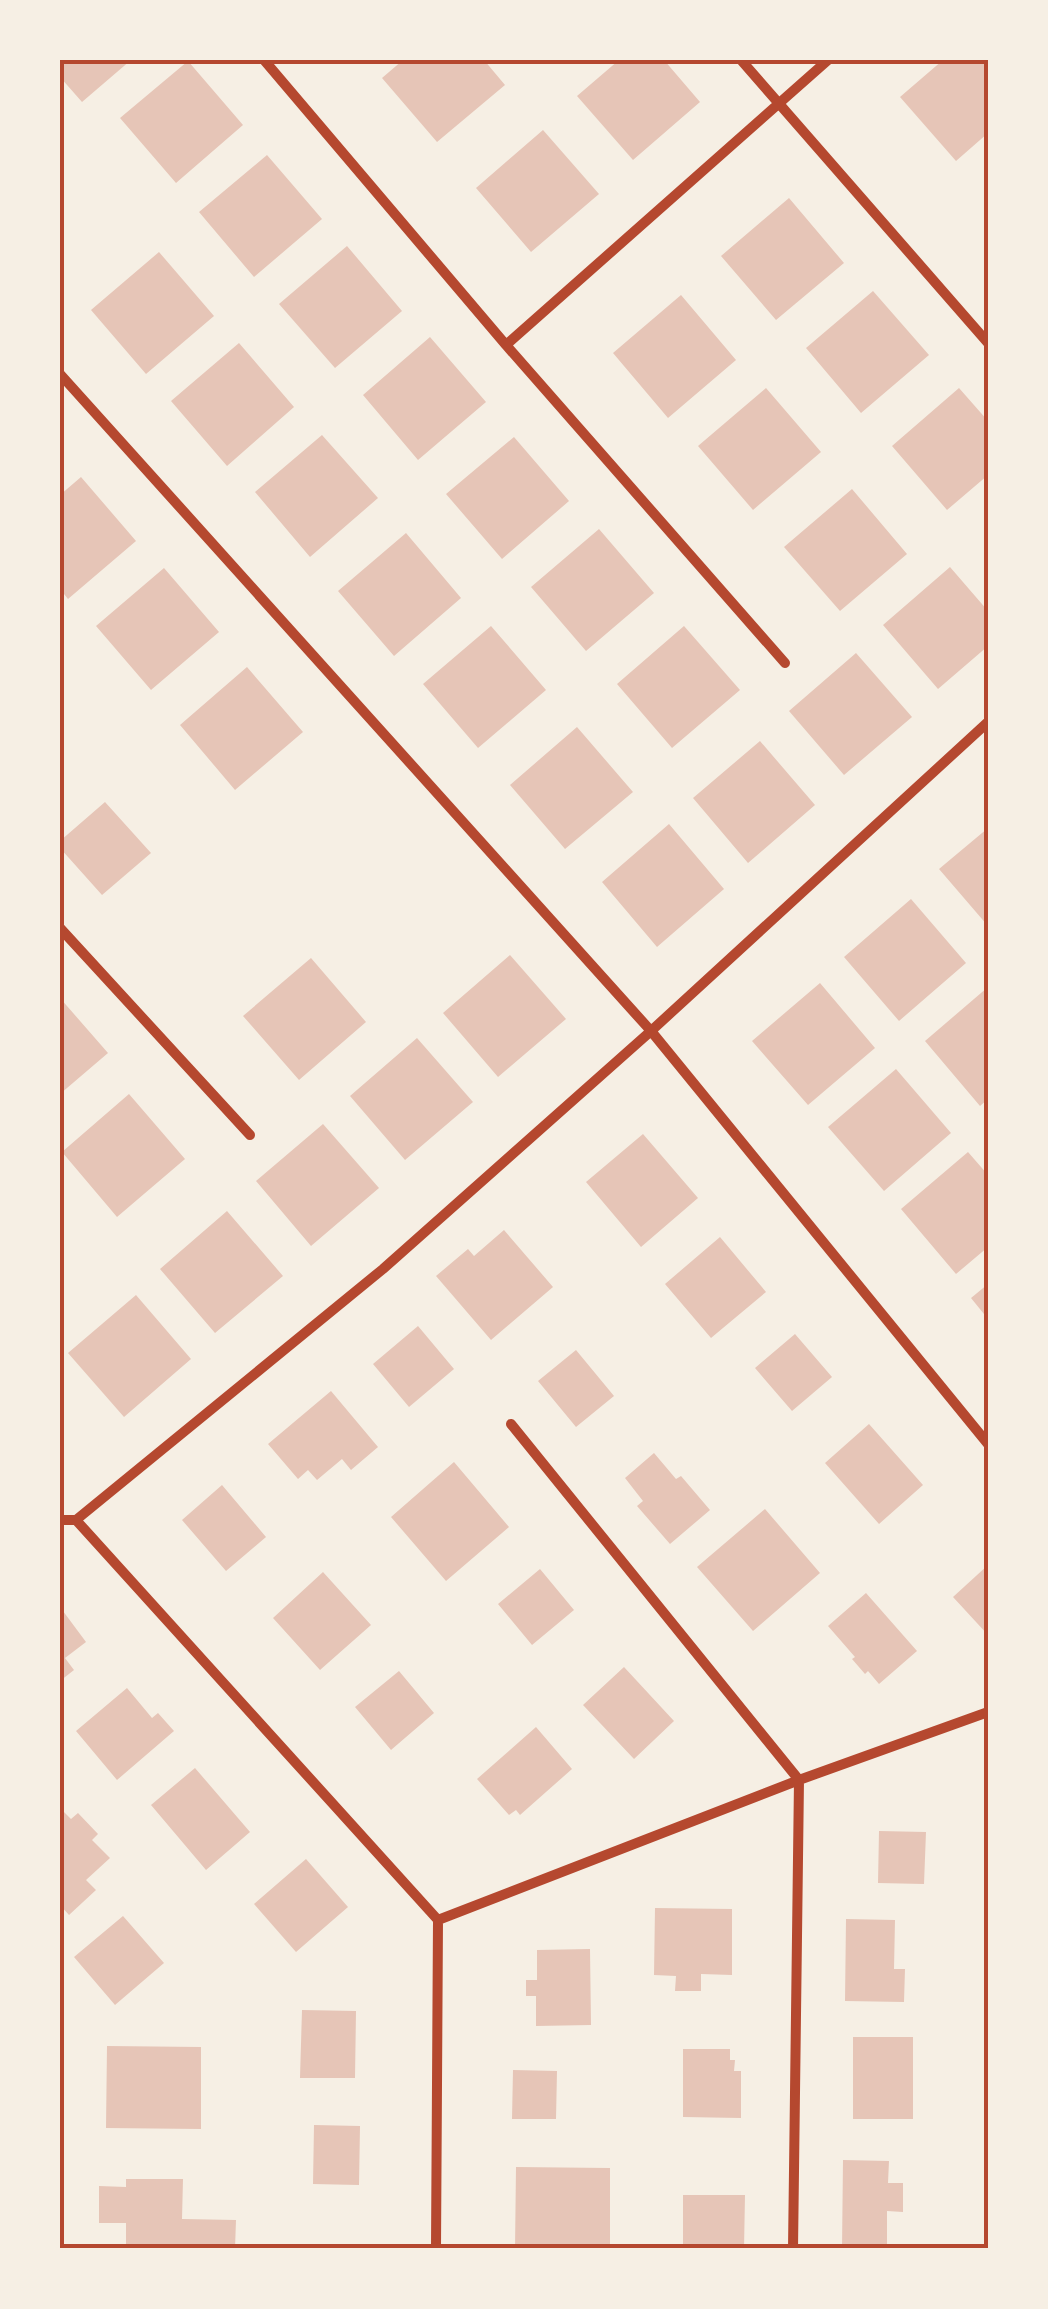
<svg xmlns="http://www.w3.org/2000/svg" width="1048" height="2309" viewBox="0 0 1048 2309" font-family="'DejaVu Sans',sans-serif">
<style>
.building{fill:#e6c5b7}
.lines{fill:none;stroke-linecap:round;stroke-linejoin:round}
.minor{stroke:#b5482f;stroke-width:10}
.neatline{fill:none;stroke:#b5482f;stroke-width:4}
</style>
<rect width="100%" height="100%" fill="#f6efe4"/>
<path class="building" d="M60,60H131L82,102L60,77Z
M403,60H484L505,85L437,142L382,78Z
M619,60H664L700,102L633,160L577,96Z
M943,60H986L988,62V133L956,161L900,97Z
M188,61L243,125L176,183L120,118Z
M543,130L599,194L531,252L476,188Z
M267,155L322,219L254,277L199,212Z
M789,198L844,263L776,320L721,256Z
M347,246L402,311L335,368L279,304Z
M159,252L214,316L146,374L91,310Z
M873,291L929,355L861,413L806,348Z
M681,295L736,360L668,418L613,353Z
M430,337L486,402L418,460L363,395Z
M239,343L294,407L227,466L171,401Z
M766,388L821,452L753,510L698,446Z
M959,388L988,421V475L947,510L892,446Z
M322,435L378,498L310,557L255,492Z
M514,437L569,501L502,559L446,494Z
M81,477L136,541L68,599L60,589V495Z
M852,489L907,554L840,611L784,547Z
M599,529L654,593L586,651L531,587Z
M406,533L461,598L394,656L338,591Z
M950,567L988,611V646L938,689L883,625Z
M164,568L219,632L151,690L96,626Z
M491,626L546,690L478,748L423,684Z
M684,626L740,690L672,748L617,684Z
M856,653L912,717L844,775L789,711Z
M247,667L303,732L235,790L180,725Z
M577,727L633,792L565,849L510,785Z
M760,741L815,805L748,863L693,798Z
M105,802L151,853L102,895L60,848V841Z
M669,824L724,889L657,947L602,882Z
M988,828V926L939,869Z
M911,899L966,963L899,1021L844,957Z
M510,955L566,1019L498,1077L443,1013Z
M311,958L366,1022L299,1080L243,1016Z
M820,983L875,1048L808,1105L752,1041Z
M988,987V1099L980,1106L925,1041Z
M60,998L108,1053L60,1094Z
M417,1038L473,1102L405,1160L350,1096Z
M896,1069L951,1133L884,1191L828,1127Z
M129,1094L185,1159L117,1217L62,1152Z
M323,1124L379,1188L311,1246L256,1181Z
M643,1134L698,1198L641,1247L586,1182Z
M968,1152L988,1175V1247L956,1274L901,1209Z
M227,1211L283,1276L215,1333L160,1269Z
M504,1230L553,1287L491,1340L436,1276L468,1249L474,1256Z
M720,1237L766,1292L711,1338L665,1284Z
M988,1284V1319L971,1298Z
M136,1295L191,1359L124,1417L68,1353Z
M418,1326L454,1369L409,1407L373,1364Z
M795,1334L832,1377L792,1411L755,1368Z
M576,1350L614,1396L576,1427L538,1381Z
M331,1391L378,1447L351,1470L342,1459L317,1480L308,1470L298,1479L268,1444Z
M869,1424L923,1485L879,1524L825,1463Z
M654,1453L676,1479L681,1476L710,1510L670,1544L637,1506L643,1501L625,1478Z
M454,1462L509,1527L446,1581L391,1517Z
M222,1485L266,1537L226,1571L182,1520Z
M765,1509L820,1573L753,1631L697,1567Z
M988,1565V1635L953,1597Z
M540,1569L574,1610L532,1645L498,1604Z
M323,1572L371,1625L320,1670L273,1618Z
M866,1593L917,1651L879,1684L868,1671L865,1674L852,1659L855,1657L828,1626Z
M60,1607L86,1642L65,1658L74,1670L60,1681Z
M624,1667L674,1721L634,1759L583,1705Z
M399,1671L434,1713L391,1750L355,1707Z
M127,1688L152,1718L158,1713L174,1731L117,1780L76,1731Z
M536,1727L572,1769L520,1815L516,1810L509,1815L477,1779Z
M195,1768L250,1832L206,1870L151,1805Z
M60,1808L71,1819L78,1813L98,1834L92,1840L110,1858L86,1880L96,1890L69,1915L60,1905Z
M879,1831L926,1832L924,1884L878,1883Z
M306,1859L348,1907L296,1952L254,1904Z
M655,1908L732,1909V1975L701,1974V1991H675L676,1976L654,1975Z
M123,1916L164,1963L115,2005L74,1957Z
M846,1919L895,1920L894,1969H905L904,2002L845,2001Z
M590,1949L591,2025L536,2026V1996H526V1980H537V1950Z
M302,2010L356,2011L355,2078H300Z
M853,2037H913V2119H853Z
M107,2046L201,2047V2129L106,2128Z
M683,2049H730V2060H735L734,2071H741V2118L683,2117Z
M513,2070L557,2071L556,2119H512Z
M314,2125L360,2126L359,2185L313,2184Z
M843,2160L889,2161L888,2183H903V2212L887,2211V2249H842Z
M516,2167L610,2168V2249H515Z
M126,2179H183L182,2219L236,2220L235,2249H126V2223H99V2186L126,2187Z
M683,2195H745L744,2249H683Z"/>
<g class="lines">
<path class="minor" d="M264,60L506,345L828,60
M741,60L988,343
M506,345L785,663
M60,374L651,1031L988,1444
M60,928L250,1135
M511,1424L799,1780L793,2249
M60,1520H76L383,1269L651,1031L988,722
M76,1520L438,1920L436,2249
M438,1920L799,1780L988,1712"/>
</g>
<rect width="1048" height="2309" fill="none" stroke="#f6efe4" stroke-width="125"/>
<rect x="62" y="62" width="924" height="2184" class="neatline"/>
</svg>
